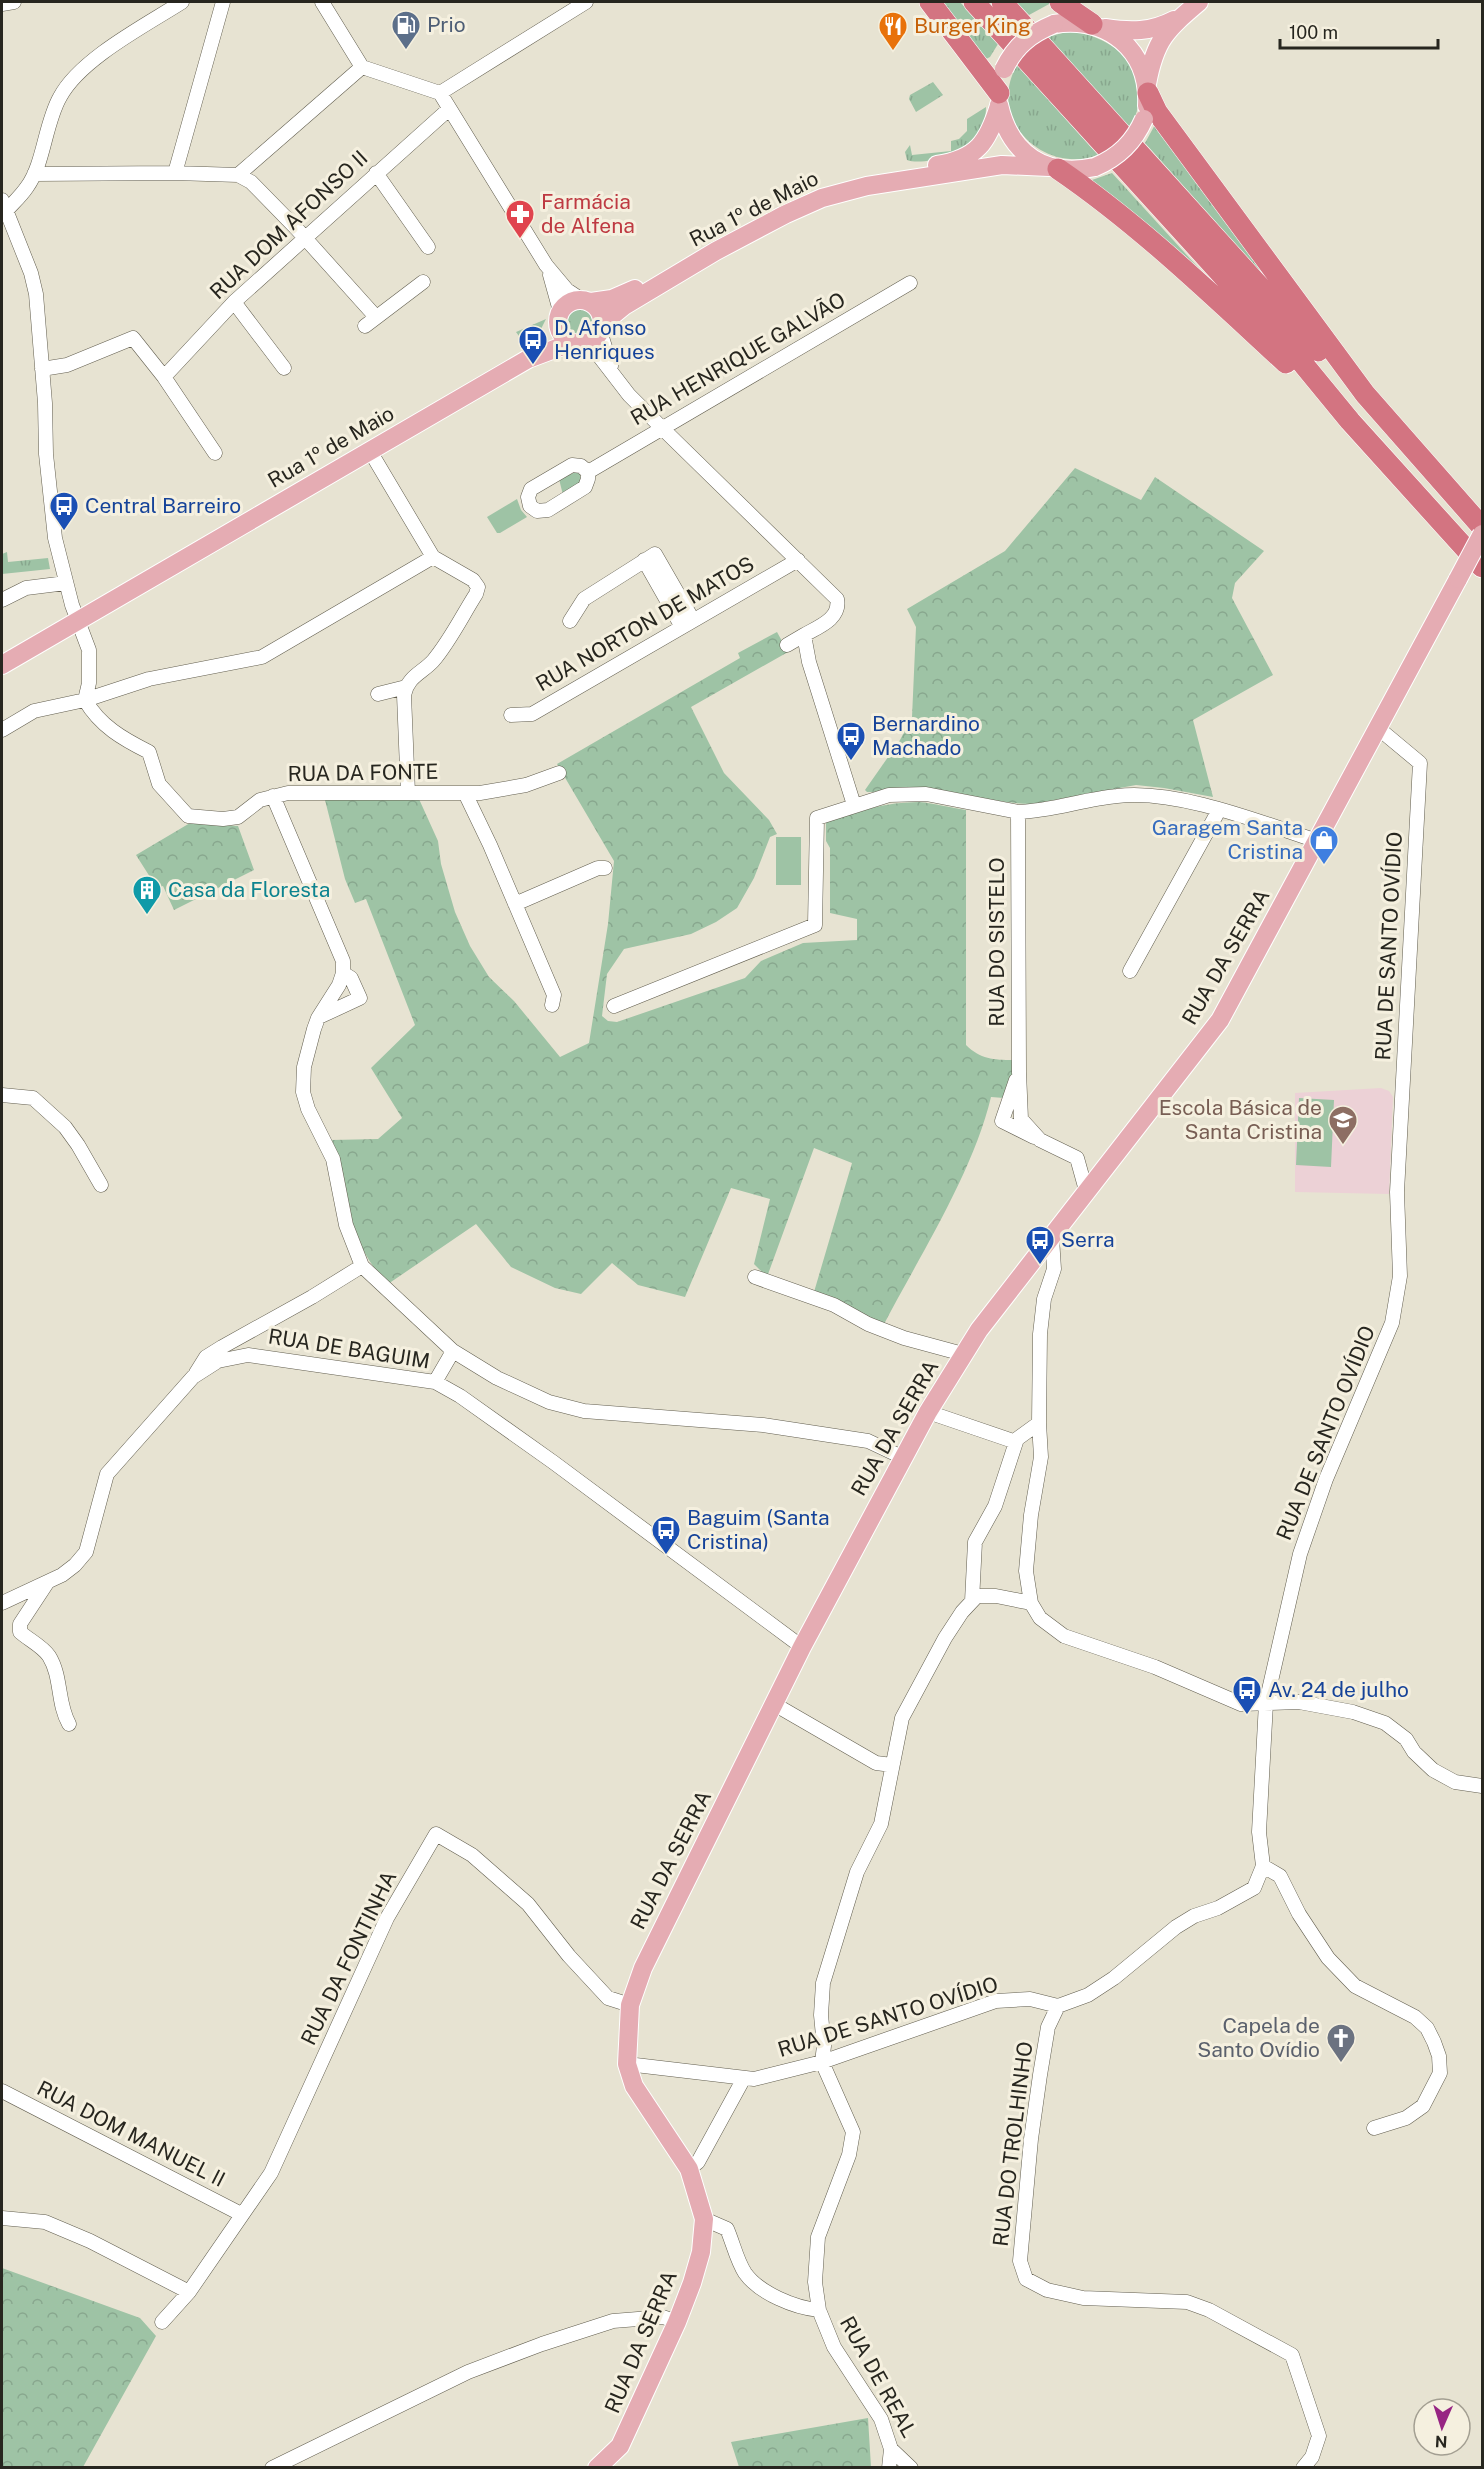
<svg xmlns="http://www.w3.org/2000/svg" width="1484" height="2469" viewBox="0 0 1484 2469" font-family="'Public Sans',sans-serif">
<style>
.education{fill:#ecd1d6}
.grass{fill:url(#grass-tufts)}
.forest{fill:url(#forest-crowns)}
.green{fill:#9ec3a5}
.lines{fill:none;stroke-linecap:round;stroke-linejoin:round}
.minor-casing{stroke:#625e4f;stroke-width:15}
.major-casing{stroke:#fff;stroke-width:20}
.highway-casing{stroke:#fff;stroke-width:22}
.minor{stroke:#fff;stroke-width:14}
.major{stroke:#e5acb3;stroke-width:18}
.highway{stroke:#d37481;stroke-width:21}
.major-bridge-casing{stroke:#fff;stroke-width:20;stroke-linecap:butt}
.major-bridge{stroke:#e5acb3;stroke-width:18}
.labels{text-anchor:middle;stroke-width:6;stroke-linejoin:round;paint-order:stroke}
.service-label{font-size:21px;fill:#4e5e75;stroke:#f5f0df;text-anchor:start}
.food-label{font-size:21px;fill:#c56008;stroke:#f5f0df;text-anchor:start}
.health-label{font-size:21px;fill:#be3a42;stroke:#f5f0df;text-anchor:start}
.street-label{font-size:21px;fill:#27261f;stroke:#f5f0df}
.transit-label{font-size:21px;fill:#164399;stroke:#f5f0df;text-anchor:start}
.shop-label{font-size:21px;fill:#366cbe;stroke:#f5f0df;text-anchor:end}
.culture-label{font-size:21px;fill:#0d838f;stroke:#f5f0df;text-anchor:start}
.education-label{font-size:21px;fill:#785e54;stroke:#f5f0df;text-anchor:end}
.worship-label{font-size:21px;fill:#5b616d;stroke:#f5f0df;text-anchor:end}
</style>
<defs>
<pattern id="grass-tufts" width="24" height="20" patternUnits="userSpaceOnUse" patternTransform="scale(1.5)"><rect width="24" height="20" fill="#9ec3a5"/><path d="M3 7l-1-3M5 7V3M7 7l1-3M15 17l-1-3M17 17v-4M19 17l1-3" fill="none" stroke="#88a78e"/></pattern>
<pattern id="forest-crowns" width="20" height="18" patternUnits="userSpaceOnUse" patternTransform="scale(1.5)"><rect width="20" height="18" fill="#9ec3a5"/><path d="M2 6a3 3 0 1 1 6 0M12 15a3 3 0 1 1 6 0" fill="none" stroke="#88a78e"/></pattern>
</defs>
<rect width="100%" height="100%" fill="#e7e3d2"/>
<path class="education" d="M1381,1088L1389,1091L1393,1097L1389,1194L1295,1192V1093Z"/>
<path class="grass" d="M943,2H960L998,44L990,57L986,59Z
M1016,2H1050L1051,3L1029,15Z
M1069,31C1121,37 1157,77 1130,128L1048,37Z
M1017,65L1098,155C1043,175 986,119 1017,65Z
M933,82L943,95L916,112L909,99L910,95Z
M986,107C986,120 982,132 974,142C964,154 922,166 907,160L905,152L910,145L912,155L951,151V141L959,139L967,131V119Z
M1157,121L1287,302L1145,143Z
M1112,173L1226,298L1092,180Z
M564 322a16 16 0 1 1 32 0a16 16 0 1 1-32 0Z
M546,319L538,335L527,347L516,332Z
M576,472L580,474L581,482L563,495L559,479Z
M7,552L8,562L48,558L50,569L2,574V554Z"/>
<path class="forest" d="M1075,468L1141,500L1155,477L1264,551L1235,583L1232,598L1273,675L1193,720L1213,797L1164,788L1136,785L1033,804C997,804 962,792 927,788C906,785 887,793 867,792L865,790L900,740L912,717L916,627L907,609L1005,551Z
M777,632L788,652L691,707L724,773L769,820L777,834L770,837L754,878L737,908L716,922L691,934L624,949L607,974L602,1016L608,1021L617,1022L745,978L761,961L803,943L857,940V919L830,913V848L826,841V822C855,811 887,802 919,802C934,803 951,808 966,810V1045C980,1059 994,1060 1013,1060L1014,1076L1004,1098L991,1097C973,1173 919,1257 883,1326L814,1292L852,1163L814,1148L767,1277L754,1264L770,1199L731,1188L685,1297L638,1285L612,1263L581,1294L555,1288L511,1267L476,1224L388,1284C371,1267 357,1242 350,1219C342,1193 343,1165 332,1140L378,1139L402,1118L371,1068L415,1025L366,899L355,903L345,879L325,800L419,799L438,841L441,864L455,912L470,946L489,977L514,1001L560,1057L589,1043L608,924L614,861L557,764L740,658L738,653Z
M190,823L238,826L254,870L174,910L163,886L157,888L136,855Z
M2,2268L140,2318L156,2336L83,2467H2Z
M868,2418L871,2467H739L731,2442Z"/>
<path class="green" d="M517,499L521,510L527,517L500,533H497L487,517Z
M776,837H801V885H776Z
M1299,1098L1334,1100L1331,1167L1296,1165Z"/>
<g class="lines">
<g class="minor-casing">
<path id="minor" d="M322,2L362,67
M2,4L14,2
M362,67L440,93L546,265L567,290L582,300
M440,93L586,2
M175,173L223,2
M376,173L428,247
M34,174L175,173L238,175L362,67
M238,175L251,182L296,228L376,317
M2,200L31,273L36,294L45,403L46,454L55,538L72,605L89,650V683L85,700
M2,212L6,211C13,203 21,196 27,187C44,164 45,123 60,97C80,59 146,25 182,2
M550,275L560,311
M234,302L284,368
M365,326L423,282
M600,331L611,366
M585,344L599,356L629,395L662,428L837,599C841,619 818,627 804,635L809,662L854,805
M42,369L67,365L133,338L164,377L215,453
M164,377L234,302L449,109
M370,451L433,557L473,580L478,587L476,594C462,616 450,641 433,661C422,673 408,676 404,695L408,793
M572,465L581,466L588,472V479L585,487L548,510L537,511L530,506L528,497L531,489Z
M588,472L910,283
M644,560L682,627
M2,600L26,588L66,583
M570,621L584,599L655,554L693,620
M787,645L804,635
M378,694L406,687
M85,700C100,726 123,739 149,752L159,784L188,816L223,819L238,817L260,800L288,793H480L526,785L559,773
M511,715L532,714L798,560
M2,730L34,711L85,700L149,679L262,657L433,557
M465,793L490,845L554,995L552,1005
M273,796L343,961V973L339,985L318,1018L314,1029L304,1067L303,1092L308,1109L333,1159L346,1225L362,1266L453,1351L497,1378L549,1402L584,1411L763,1425L868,1441L902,1457
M1018,812L1019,1072L1021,1119L1040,1140L1077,1158L1087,1194
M515,904L598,868H605
M1130,971L1219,810
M614,1006L815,925L817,818L889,795L926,794L1018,812C1052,811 1084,799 1117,796C1177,789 1260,822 1317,841
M319,1017L360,998L351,978L343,973
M1016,1080L1002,1121L1034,1137
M2,1095L33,1098L65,1127L78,1145L101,1185
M1052,1238L1054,1269L1044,1299L1040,1334L1039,1423L1041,1457L1031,1515L1026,1571L1031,1603L1040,1618L1064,1636L1155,1667L1241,1704L1299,1702L1353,1712L1385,1723L1406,1739L1414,1752L1433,1770L1455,1782L1482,1786
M755,1277L834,1305L868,1324L904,1338L963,1354
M196,1373L206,1357L222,1347L312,1297L362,1266
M435,1382L453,1351
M928,1412L1016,1442
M47,1583L20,1624V1632C29,1640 42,1646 49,1656C62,1677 57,1703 69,1724
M972,1601L975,1542L995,1506L1017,1439L1039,1423
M2,1603L62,1575L75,1565L86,1552L107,1474L193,1377L218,1361L248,1355L435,1382L460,1396L553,1462L802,1647
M774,1704L876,1763L892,1765
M1263,1866L1280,1876L1299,1914L1328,1958L1355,1986L1415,2017L1427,2028L1434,2042L1439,2056L1440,2073L1423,2106L1406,2118L1374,2128
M1058,2006L1048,2027L1040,2075L1031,2139L1020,2261L1026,2279L1047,2290L1083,2298L1187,2302L1209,2310L1292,2355L1319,2436L1312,2457L1303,2468
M627,2064L754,2079L822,2062L996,2001L1030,1999L1058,2006L1088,1995L1114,1978L1176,1927L1194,1916L1218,1908L1254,1888L1263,1866L1259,1832L1266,1703L1300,1554L1326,1479L1392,1323L1400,1276L1397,1192L1420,763L1378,728
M2,2091L241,2214
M689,2169L698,2162L744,2078
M2,2218L45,2222L90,2241L189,2292
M704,2219L727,2229C733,2243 737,2261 745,2273C759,2293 795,2308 819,2310
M162,2322L189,2292L271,2173L387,1918L436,1834L472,1855L528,1904L569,1956L608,1998L630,2005
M272,2468L468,2372L542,2344L613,2321L663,2317L677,2322
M889,2468L891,2449
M911,2468L891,2449L881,2419L834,2347L819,2310L815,2282L818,2237L849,2155L853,2132L822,2062L824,2046L821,2015L823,1983L857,1872L881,1824L902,1718L945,1638L962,1612L977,1596H996L1031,1603"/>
</g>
<g class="major-casing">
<path id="major" d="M1054,24C1108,16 1150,50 1147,106
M1105,28C1131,32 1151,32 1174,20
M1147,84C1155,40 1166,30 1199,2
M999,105C1010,154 1045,178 1095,167
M937,165C977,159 988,142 999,106
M558 322a22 22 0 1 1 44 0a22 22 0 1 1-44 0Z
M591,302L612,299L635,289
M602,324L624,306L716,251L786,214L822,198L867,186L1002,165L1049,167
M2,665L528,359L560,347L578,344
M597,2468L620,2446L677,2322L692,2283L701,2252L704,2219L689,2169L634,2086L627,2064L630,2005L643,1968L802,1647L928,1412L979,1330L1220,1020L1458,579"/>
</g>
<g class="highway-casing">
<path id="highway" d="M930,2L999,93
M974,2L1304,365L1350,421L1482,567
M1002,2L1318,351
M1060,2L1092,24
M1148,93L1157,112L1365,394L1482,527
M1058,169C1140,225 1212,295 1286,363"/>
</g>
<use href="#minor" class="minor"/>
<use href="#major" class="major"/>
<use href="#highway" class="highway"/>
<g class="major-bridge-casing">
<path id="major-bridge" d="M1004,69C1015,46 1030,34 1054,24
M1095,167C1119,157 1134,142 1144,119
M1458,579L1482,534"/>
</g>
<use href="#major-bridge" class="major-bridge"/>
</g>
<defs>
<g id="fuel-pin" transform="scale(1.5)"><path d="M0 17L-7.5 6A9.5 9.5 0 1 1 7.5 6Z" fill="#5c6f8a" stroke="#f5f0df"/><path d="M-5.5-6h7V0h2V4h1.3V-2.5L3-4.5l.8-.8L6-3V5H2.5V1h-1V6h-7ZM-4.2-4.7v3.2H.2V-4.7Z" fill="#fff"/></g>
<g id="restaurant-pin" transform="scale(1.5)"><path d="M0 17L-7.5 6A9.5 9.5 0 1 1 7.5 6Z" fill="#e8710a" stroke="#f5f0df"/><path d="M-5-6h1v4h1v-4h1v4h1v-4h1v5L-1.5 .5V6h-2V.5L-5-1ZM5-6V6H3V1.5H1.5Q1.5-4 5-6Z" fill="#fff"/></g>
<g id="pharmacy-pin" transform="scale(1.5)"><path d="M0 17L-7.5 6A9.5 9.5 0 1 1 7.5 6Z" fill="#e0444e" stroke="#f5f0df"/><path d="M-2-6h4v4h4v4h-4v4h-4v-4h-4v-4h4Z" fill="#fff"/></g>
<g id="bus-pin" transform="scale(1.5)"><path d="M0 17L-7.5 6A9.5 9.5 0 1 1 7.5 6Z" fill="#1a4fb4" stroke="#f5f0df"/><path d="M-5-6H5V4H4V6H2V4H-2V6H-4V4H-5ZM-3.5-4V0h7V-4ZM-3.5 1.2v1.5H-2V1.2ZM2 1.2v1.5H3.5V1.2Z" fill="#fff"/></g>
<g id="shop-pin" transform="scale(1.5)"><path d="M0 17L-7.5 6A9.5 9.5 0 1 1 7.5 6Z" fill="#3f7fe0" stroke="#f5f0df"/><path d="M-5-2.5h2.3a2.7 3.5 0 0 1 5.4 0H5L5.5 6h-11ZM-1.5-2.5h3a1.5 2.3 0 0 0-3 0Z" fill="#fff"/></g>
<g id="building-pin" transform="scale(1.5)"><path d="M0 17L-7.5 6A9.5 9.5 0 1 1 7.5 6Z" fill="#0f9aa8" stroke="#f5f0df"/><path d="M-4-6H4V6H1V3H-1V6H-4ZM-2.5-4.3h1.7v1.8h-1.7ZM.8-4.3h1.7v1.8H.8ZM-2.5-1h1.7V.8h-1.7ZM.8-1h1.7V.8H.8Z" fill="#fff"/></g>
<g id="school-pin" transform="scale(1.5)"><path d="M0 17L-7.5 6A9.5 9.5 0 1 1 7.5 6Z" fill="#8d6e63" stroke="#f5f0df"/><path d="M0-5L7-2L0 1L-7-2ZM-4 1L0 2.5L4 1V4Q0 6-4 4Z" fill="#fff"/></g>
<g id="church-pin" transform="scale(1.5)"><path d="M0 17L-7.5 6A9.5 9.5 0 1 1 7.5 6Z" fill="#6b7280" stroke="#f5f0df"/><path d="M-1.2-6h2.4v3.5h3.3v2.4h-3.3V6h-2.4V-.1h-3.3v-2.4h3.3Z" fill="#fff"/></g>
</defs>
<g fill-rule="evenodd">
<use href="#fuel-pin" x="406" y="25"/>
<use href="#restaurant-pin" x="893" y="26"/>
<use href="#pharmacy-pin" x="520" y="214"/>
<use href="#bus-pin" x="533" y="340"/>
<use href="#bus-pin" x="64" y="506"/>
<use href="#bus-pin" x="851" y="736"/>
<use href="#shop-pin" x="1324" y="840"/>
<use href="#building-pin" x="147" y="890"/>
<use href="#school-pin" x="1343" y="1120"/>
<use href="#bus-pin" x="1040" y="1240"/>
<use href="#bus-pin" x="666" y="1530"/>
<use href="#bus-pin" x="1247" y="1690"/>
<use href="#church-pin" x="1341" y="2038"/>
</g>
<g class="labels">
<g class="service-label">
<text x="427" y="32">Prio</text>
</g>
<g class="food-label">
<text x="914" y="33">Burger King</text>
</g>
<g class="health-label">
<text x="541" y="209">Farmácia<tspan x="541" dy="24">de Alfena</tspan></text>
</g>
<g class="street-label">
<text transform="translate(754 209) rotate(-27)" y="7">Rua 1º de Maio</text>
<text transform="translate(289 225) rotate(-43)" y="7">RUA DOM AFONSO II</text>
<text transform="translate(738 359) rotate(-30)" y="7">RUA HENRIQUE GALVÃO</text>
<text transform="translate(331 447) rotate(-30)" y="7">Rua 1º de Maio</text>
<text transform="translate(645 624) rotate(-30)" y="7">RUA NORTON DE MATOS</text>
<text transform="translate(363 773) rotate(-1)" y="7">RUA DA FONTE</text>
<text transform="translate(997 942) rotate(-90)" y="7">RUA DO SISTELO</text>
<text transform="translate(1389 946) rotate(-87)" y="7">RUA DE SANTO OVÍDIO</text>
<text transform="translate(1226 957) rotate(-60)" y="7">RUA DA SERRA</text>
<text transform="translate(349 1349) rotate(9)" y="7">RUA DE BAGUIM</text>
<text transform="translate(895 1428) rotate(-60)" y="7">RUA DA SERRA</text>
<text transform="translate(1326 1433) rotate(-68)" y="7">RUA DE SANTO OVÍDIO</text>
<text transform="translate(671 1860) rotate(-63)" y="7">RUA DA SERRA</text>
<text transform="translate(349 1958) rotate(-64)" y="7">RUA DA FONTINHA</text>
<text transform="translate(888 2017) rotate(-17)" y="7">RUA DE SANTO OVÍDIO</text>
<text transform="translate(131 2134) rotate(27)" y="7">RUA DOM MANUEL II</text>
<text transform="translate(1013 2144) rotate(-83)" y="7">RUA DO TROLHINHO</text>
<text transform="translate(641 2342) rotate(-67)" y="7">RUA DA SERRA</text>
<text transform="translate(878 2377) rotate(61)" y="7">RUA DE REAL</text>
</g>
<g class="transit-label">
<text x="554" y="335">D. Afonso<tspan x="554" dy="24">Henriques</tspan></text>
<text x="85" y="513">Central Barreiro</text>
<text x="872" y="731">Bernardino<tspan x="872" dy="24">Machado</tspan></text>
<text x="1061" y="1247">Serra</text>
<text x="687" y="1525">Baguim (Santa<tspan x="687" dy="24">Cristina)</tspan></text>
<text x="1268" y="1697">Av. 24 de julho</text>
</g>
<g class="shop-label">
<text x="1303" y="835">Garagem Santa<tspan x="1303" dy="24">Cristina</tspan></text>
</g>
<g class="culture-label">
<text x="168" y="897">Casa da Floresta</text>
</g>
<g class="education-label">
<text x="1322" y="1115">Escola Básica de<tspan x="1322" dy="24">Santa Cristina</tspan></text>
</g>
<g class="worship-label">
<text x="1320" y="2033">Capela de<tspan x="1320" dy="24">Santo Ovídio</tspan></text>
</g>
</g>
<rect width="1484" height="2469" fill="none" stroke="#27261f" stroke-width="6"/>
<g transform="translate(1442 2427) rotate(183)"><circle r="28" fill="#f5f0df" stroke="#a39f92" stroke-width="1.5"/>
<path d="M0-4.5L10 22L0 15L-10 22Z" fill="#972583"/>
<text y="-9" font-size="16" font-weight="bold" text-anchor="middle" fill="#27261f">N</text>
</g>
<path d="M1280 39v9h158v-9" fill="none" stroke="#27261f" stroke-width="3"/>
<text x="1289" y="39" font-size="18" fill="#27261f" stroke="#f5f0df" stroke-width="4.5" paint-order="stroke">100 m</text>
</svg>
